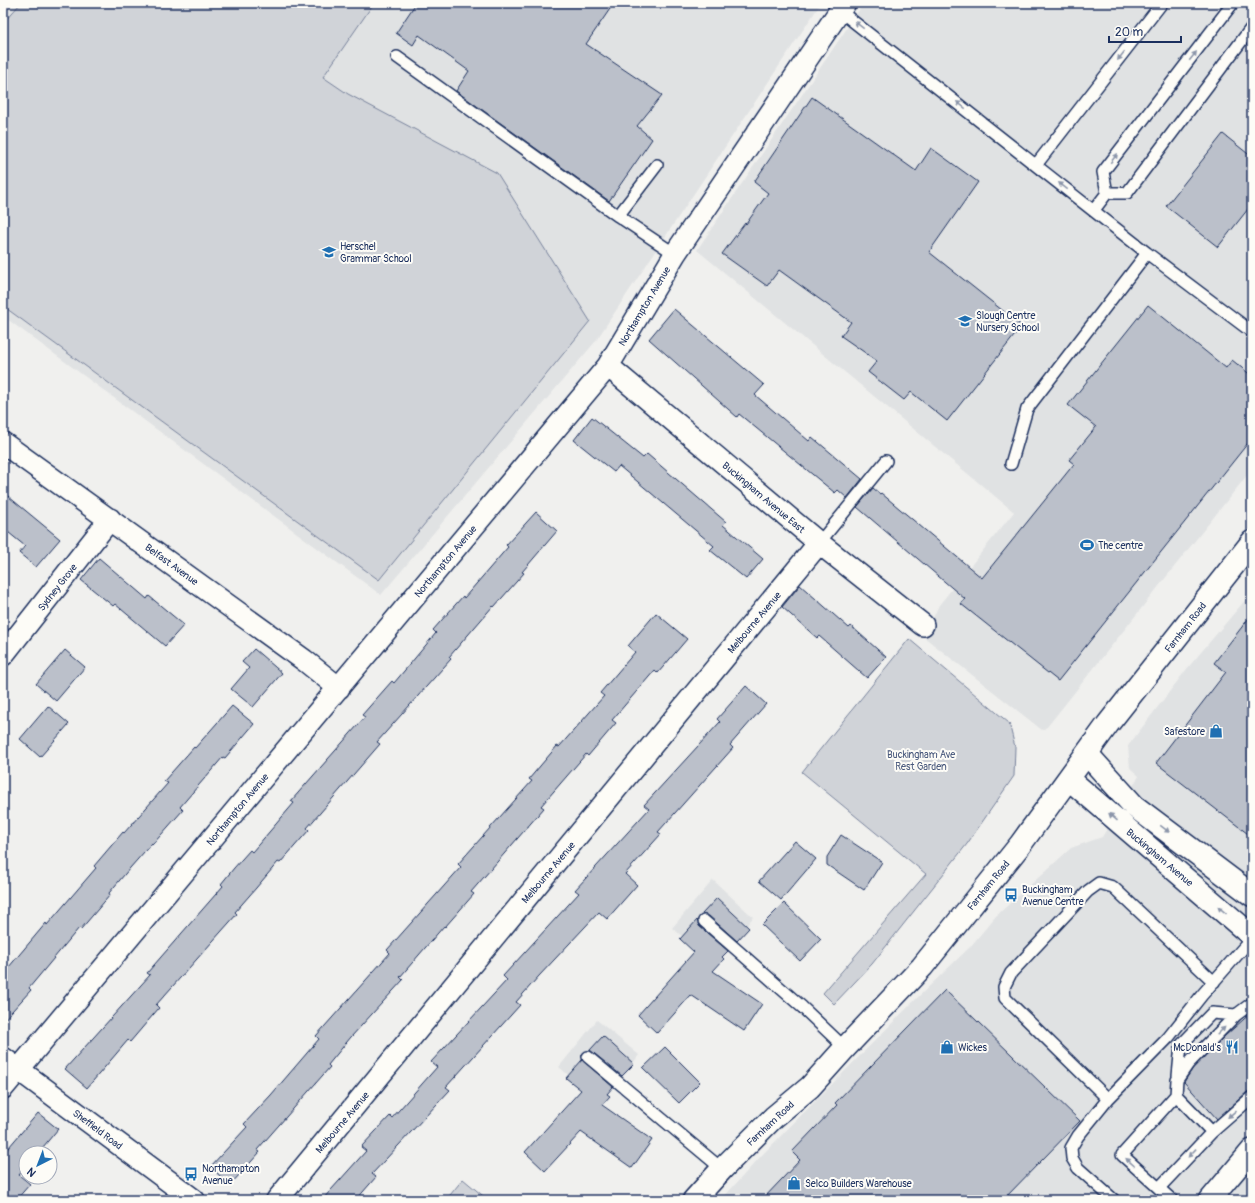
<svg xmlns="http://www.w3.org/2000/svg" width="1255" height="1203" viewBox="0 0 1255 1203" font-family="Pangolin,sans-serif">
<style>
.built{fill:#e0e2e3}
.green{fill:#d0d3d8;stroke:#76819b}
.building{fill:#bbc0ca;stroke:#1b2f5e}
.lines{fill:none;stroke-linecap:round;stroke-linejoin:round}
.service-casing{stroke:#1b2f5e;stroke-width:14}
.minor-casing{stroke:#1b2f5e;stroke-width:24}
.tertiary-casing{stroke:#1b2f5e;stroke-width:25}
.primary-casing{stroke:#1b2f5e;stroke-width:25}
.service{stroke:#fdfcf7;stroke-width:11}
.minor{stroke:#fdfcf7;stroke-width:21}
.tertiary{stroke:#fdfcf7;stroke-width:22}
.primary{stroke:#fdfcf7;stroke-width:22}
.oneway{fill:#8c96aa}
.labels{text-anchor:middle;stroke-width:4;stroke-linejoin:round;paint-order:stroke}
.poi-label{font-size:10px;fill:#1b2f5e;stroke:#fdfcf7;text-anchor:start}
.street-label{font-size:10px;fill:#1b2f5e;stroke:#fdfcf7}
.park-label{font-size:10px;fill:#48587c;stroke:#fdfcf7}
</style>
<rect width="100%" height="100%" fill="#f0f0ee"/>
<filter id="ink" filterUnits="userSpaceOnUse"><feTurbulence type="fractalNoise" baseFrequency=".025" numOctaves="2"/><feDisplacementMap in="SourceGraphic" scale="8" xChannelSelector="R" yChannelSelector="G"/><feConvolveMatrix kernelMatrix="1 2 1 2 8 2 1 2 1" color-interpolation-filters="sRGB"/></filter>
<g filter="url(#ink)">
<path class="built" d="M7,3H821L595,342L381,595L3,316V8Z
M864,3H1252V469L1047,727L1042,730L924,637L939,605L1014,512L697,250Z
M1252,592V1200H721L761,1156L915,1000L970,947L996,916L1071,848L1102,837L1139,776L1130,768L1128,746L1186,670Z
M713,880L753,917L736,941L721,956L715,963L672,928Z
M597,1020L639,1055L626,1073L600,1102L559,1067Z"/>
<path class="green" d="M21,3H374L323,77L348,94L497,173L590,321L379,580L3,306V23Z
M909,639L1009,723L1015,747L1014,776L967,844L937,882L872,964L834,1004L823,993L926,874L802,772Z
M463,1179L488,1200H446Z"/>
<path class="building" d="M416,3H614L586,44L662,95L637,126L652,139L609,201L456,91L469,71L419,35L413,45L396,33Z
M812,97L916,171L931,148L978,182L929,252L1022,326L947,421L911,392L904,400L868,372L877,361L841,336L851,322L779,270L767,286L722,254L745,223L746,224L768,193L754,182Z
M1223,134L1252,157V204L1218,247L1166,206Z
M1148,305L1226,368L1232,360L1252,376V438L1058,681L961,604L965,599L857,507L873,488L880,494L881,493L982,578L1074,464L1069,460L1096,427L1068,405Z
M674,309L764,385L755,395L809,441L812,437L862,479L847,498L838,490L835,493L739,414L737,417L649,339Z
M592,417L643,458L647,454L726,522L723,525L763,559L746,579L710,550L714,546L619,466L614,472L574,440Z
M3,492L60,539L36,567L19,553L25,546L3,528Z
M536,512L557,531L522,572L524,573L494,607L493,606L449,657L451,659L377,742L380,744L307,828L309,830L280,863L278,862L256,888L235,912L237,914L156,1005L159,1008L130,1042L128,1040L87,1088L65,1069L150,975L147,973L223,886L221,884L234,868L250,850L252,852L294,803L291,801L365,717L362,715L392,681L394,683L436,633L433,630L463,596L464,598L508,547L506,545Z
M99,558L147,599L149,596L184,625L165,646L115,604L113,606L81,580Z
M800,585L849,628L851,626L886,657L867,678L819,636L817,638L782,607Z
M656,613L687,639L658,673L655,670L612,720L616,723L588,756L586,754L541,806L544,808L471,892L474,894L445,927L444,926L400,977L403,980L351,1037L328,1065L330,1067L257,1150L260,1152L230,1185L210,1167L247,1127L244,1124L271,1095L319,1039L316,1036L390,953L387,950L461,867L458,864L532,781L529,779L557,746L559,747L604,696L600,693L635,652L628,646Z
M1252,614V837L1156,763L1226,672L1214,663Z
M254,649L282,673L253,707L231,689L249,668L242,662Z
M65,650L85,667L56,701L36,684Z
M746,686L766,704L730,745L733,748L658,832L661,834L625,874L637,885L607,919L599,912L539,976L516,1002L520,1005L446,1087L450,1090L372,1174L376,1177L356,1200H322L366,1151L361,1147L390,1116L392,1118L437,1067L431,1062L507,980L503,976L579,893L575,890L649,809L644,805L720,722L717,719Z
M48,706L69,724L40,757L20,739Z
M232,706L254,724L225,758L223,757L180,807L183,810L153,844L152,843L130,868L109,893L110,895L81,929L79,928L29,988L31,990L3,1021V974L46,923L47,925L96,868L94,866L123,832L124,833L168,783L164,781L194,747L195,748Z
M841,835L882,862L864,890L827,865V857Z
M795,841L816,859L781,900L759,881Z
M717,898L749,928L737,941L709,916L702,914Z
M784,903L821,939L800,961L762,925Z
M697,920L699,926L728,951L722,957L724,959L713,971L762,1004L744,1031L691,995L657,1033L638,1015L694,952L680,939Z
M945,990L1080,1121L1003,1200H762L800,1160L792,1152L837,1105L835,1103Z
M1252,1012V1090L1247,1092L1217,1119L1184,1082L1193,1068L1226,1035Z
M603,1036L634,1064L622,1076L590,1050Z
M665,1047L700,1082L679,1103L643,1068Z
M582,1060L613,1087L607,1094L610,1096L602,1105L652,1140L632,1168L581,1132L545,1171L525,1152L581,1090L566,1078Z
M38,1113L58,1129L38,1153H26V1167L19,1175L30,1184L16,1200H12L4,1193L3,1194V1154Z"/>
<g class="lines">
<g class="service-casing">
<path id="service" d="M840,11L1147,253L1027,409L1011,464
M397,57L618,216
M657,165L618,216L675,254
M1036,165L1162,3
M1107,193L1103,172L1233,3
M1094,210L1107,193H1127L1252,27
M1147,253L1252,332
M819,543L886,461
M704,921L802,1007L845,1048
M588,1057L722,1169
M1178,1076L1181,1045L1212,1013L1236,1015
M1176,1095L1177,1080L1188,1064L1236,1015L1252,1003
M1108,1099L1005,998L1004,987L1011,973L1088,891L1099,883L1113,887L1214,982
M1212,1132L1252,1097
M1159,1188L1212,1132L1176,1095L1122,1155L1172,1200
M1114,1200L1078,1168L1072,1158L1071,1148L1078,1136L1108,1099L1168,1038L1202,995L1252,938"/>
</g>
<g class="minor-casing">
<path id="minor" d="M608,366L819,543L923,625
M3,443L304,660L339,688
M3,655L110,519
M3,1058L194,1200
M3,1088L608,366L675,254L845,3
M277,1200L819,543
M1210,1200L1252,1150"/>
</g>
<g class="tertiary-casing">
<path id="tertiary" d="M1087,754L1134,806L1252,895
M1069,779L1252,936"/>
</g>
<g class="primary-casing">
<path id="primary" d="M694,1200L722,1169L774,1117L810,1087L845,1048L922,967L1020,845L1108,724L1252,542"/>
</g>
<use href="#service" class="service"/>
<use href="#minor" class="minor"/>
<use href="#tertiary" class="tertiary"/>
<use href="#primary" class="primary"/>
</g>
<defs><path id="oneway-solid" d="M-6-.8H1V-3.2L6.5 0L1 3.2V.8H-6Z"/></defs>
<g class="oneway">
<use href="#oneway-solid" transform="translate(859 25) rotate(-142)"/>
<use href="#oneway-solid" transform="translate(1121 56) rotate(128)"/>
<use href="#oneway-solid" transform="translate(1193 56) rotate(-52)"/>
<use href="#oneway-solid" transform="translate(961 105) rotate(-142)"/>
<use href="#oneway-solid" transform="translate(1114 158) rotate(-52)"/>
<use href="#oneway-solid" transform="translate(1063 186) rotate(-142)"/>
<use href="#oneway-solid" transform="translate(1113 817) rotate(-139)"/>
<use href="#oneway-solid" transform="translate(1165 829) rotate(37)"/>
<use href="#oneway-solid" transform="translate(1222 910) rotate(-140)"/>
<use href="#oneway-solid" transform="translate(1221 1031) rotate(-45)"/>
<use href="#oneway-solid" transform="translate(1232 1114) rotate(139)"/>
<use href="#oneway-solid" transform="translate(1192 1153) rotate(133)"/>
<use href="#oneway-solid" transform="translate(1130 1162) rotate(-138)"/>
</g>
</g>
<defs>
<g id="school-bare" transform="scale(1.08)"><path d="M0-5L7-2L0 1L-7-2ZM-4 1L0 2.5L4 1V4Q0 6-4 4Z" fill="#1f6fb2" stroke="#fdfcf7" stroke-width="2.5" paint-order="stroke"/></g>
<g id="stadium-bare" transform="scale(1.08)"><path d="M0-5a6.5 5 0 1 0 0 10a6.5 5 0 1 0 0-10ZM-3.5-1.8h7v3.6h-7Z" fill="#1f6fb2" stroke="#fdfcf7" stroke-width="2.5" paint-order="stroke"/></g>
<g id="shop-bare" transform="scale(1.08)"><path d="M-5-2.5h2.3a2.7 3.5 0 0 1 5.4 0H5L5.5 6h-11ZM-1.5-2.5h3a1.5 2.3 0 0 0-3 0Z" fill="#1f6fb2" stroke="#fdfcf7" stroke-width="2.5" paint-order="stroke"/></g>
<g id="bus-bare" transform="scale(1.08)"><path d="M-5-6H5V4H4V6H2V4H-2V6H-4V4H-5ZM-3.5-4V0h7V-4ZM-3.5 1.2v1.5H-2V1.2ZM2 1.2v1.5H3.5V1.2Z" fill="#1f6fb2" stroke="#fdfcf7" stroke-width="2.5" paint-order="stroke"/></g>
<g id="restaurant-bare" transform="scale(1.08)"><path d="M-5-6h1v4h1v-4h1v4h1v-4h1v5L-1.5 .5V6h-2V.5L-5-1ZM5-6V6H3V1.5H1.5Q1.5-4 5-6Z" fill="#1f6fb2" stroke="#fdfcf7" stroke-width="2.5" paint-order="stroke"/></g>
</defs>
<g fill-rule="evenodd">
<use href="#school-bare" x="329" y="252"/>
<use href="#school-bare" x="965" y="321"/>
<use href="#stadium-bare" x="1087" y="545"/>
<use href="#shop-bare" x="1216" y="731"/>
<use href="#bus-bare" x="1011" y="895"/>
<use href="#shop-bare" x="947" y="1047"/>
<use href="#restaurant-bare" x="1232" y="1047"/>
<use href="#bus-bare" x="191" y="1174"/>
<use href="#shop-bare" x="794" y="1183"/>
</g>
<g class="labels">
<g class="poi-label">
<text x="340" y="250">Herschel<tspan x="340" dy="12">Grammar School</tspan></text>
<text x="976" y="319">Slough Centre<tspan x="976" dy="12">Nursery School</tspan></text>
<text x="1098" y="549">The centre</text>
<text x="1205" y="735" text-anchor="end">Safestore</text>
<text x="1022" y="893">Buckingham<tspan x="1022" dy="12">Avenue Centre</tspan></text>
<text x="958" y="1051">Wickes</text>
<text x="1221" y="1051" text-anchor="end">McDonald's</text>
<text x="202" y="1172">Northampton<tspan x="202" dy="12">Avenue</tspan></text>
<text x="805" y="1187">Selco Builders Warehouse</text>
</g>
<g class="street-label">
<text transform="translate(644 306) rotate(-59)" y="4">Northampton Avenue</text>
<text transform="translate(764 497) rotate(40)" y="4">Buckingham Avenue East</text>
<text transform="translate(445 561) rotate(-50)" y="4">Northampton Avenue</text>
<text transform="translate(172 564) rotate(36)" y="4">Belfast Avenue</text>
<text transform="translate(57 587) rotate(-52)" y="4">Sydney Grove</text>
<text transform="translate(754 622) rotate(-50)" y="4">Melbourne Avenue</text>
<text transform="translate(1185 627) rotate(-52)" y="4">Farnham Road</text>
<text transform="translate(237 809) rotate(-50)" y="4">Northampton Avenue</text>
<text transform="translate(1160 857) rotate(40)" y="4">Buckingham Avenue</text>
<text transform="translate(548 872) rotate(-50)" y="4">Melbourne Avenue</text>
<text transform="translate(988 885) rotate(-51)" y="4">Farnham Road</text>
<text transform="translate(342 1122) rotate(-50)" y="4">Melbourne Avenue</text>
<text transform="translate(770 1123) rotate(-43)" y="4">Farnham Road</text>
<text transform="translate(98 1129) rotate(37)" y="4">Sheffield Road</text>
</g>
<g class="park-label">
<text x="921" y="758">Buckingham Ave<tspan x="921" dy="12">Rest Garden</tspan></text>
</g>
</g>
<rect width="1255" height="1203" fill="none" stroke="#fdfcf7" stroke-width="16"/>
<rect x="8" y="8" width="1239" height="1187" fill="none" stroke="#1b2f5e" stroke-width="1.5" filter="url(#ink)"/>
<g transform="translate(38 1165) rotate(222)"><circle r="19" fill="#fdfcf7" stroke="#a3aaba"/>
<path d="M0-3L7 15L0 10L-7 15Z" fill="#1f6fb2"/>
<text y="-6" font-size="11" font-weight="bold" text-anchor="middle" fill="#1b2f5e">N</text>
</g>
<path d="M1109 36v6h72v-6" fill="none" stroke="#1b2f5e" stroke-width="2"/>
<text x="1115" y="36" font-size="12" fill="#1b2f5e" stroke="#fdfcf7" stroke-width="3" paint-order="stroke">20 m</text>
</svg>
